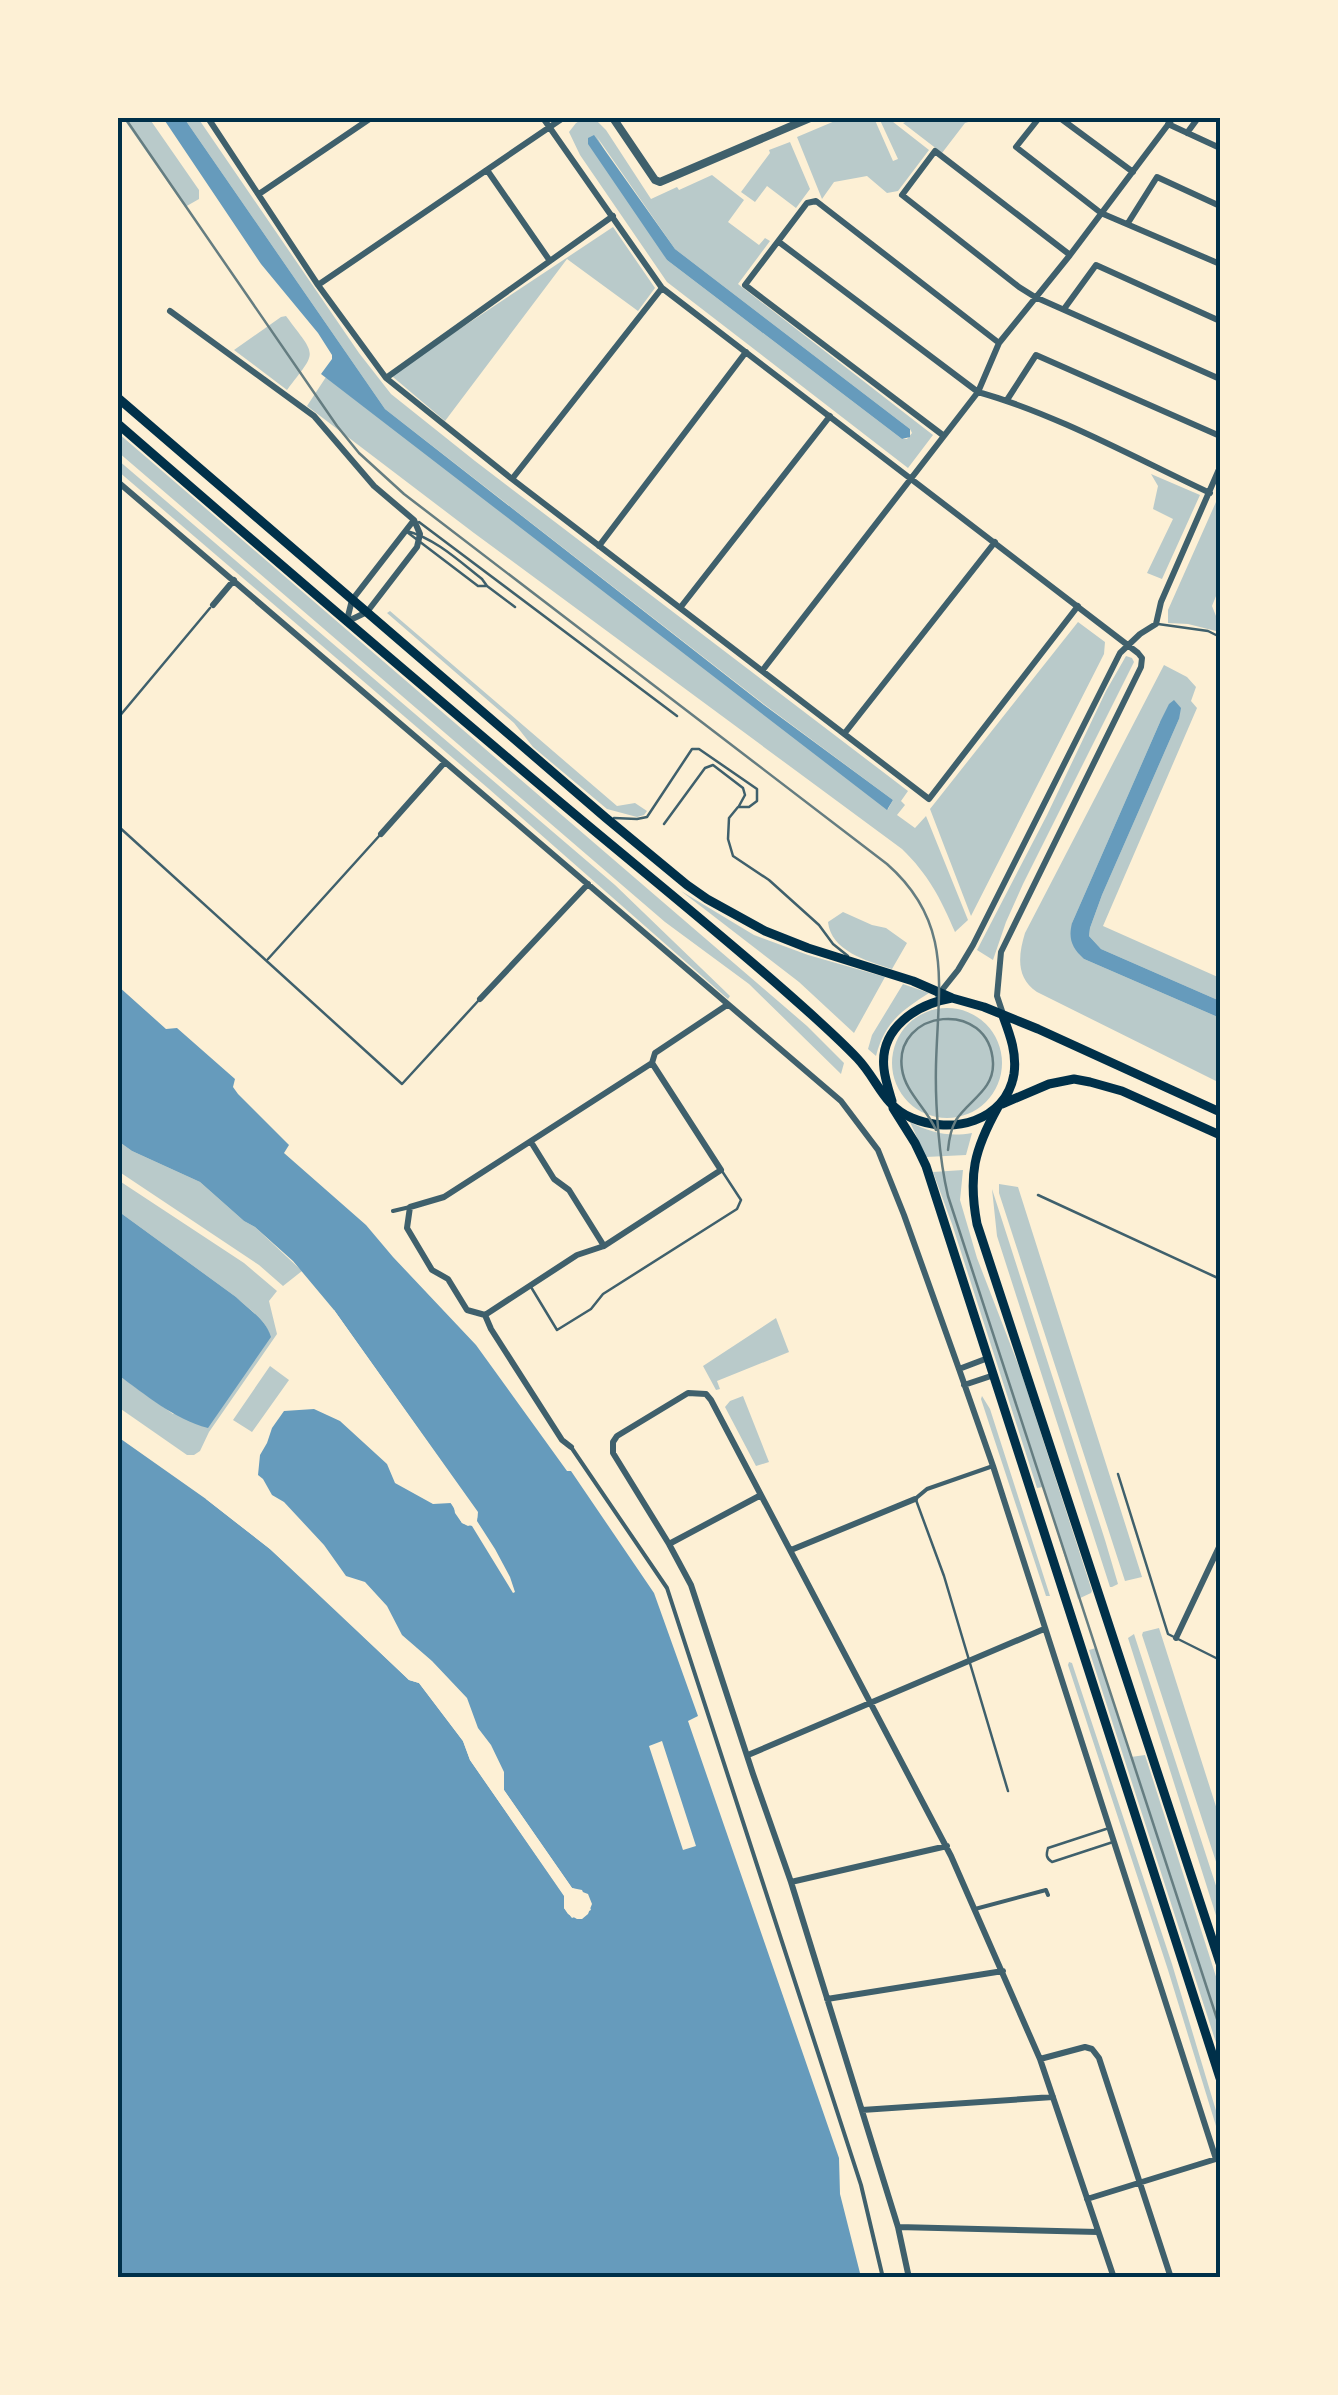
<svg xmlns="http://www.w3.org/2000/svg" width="1338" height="2395" viewBox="0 0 1338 2395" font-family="'Titillium Web',sans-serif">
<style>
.green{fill:#b9caca;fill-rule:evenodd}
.water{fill:#669bbc}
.pier{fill:#fdf0d5}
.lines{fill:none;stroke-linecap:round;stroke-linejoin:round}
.service{stroke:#3f606c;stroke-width:2.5}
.pedestrian{stroke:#3f606c;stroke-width:4}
.minor{stroke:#3f606c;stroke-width:6}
.tertiary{stroke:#3f606c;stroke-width:8}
.secondary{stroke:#003049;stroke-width:9}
.primary{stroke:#003049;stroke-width:9}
.tram{stroke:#657d81;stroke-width:2.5}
.neatline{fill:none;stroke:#003049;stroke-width:4}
</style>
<rect width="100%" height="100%" fill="#fdf0d5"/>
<path class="green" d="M123,118H149L199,190V199L185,207Z
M184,118H198L359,353L391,394L475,461L908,791L901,801L905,805L897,815L915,828L926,816L968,920L955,932C941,899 928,874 902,849L474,533L307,406L326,377L888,809L893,800L765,705L385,409Z
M585,118H594L606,130L651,199L677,187L679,190L712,175L744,200L728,222L759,245L765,238L770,241L738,284L933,435L908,468L667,282L580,155L569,132L576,123ZM597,137L675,249L910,429L912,433L907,439H902L667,260Z
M842,118H874L893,161L898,159L879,118H888L929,150L898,191L887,193L867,176L834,182L822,199L797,137Z
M916,118H982L965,123L942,153L903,123Z
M790,142L810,189L796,208L767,186L755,202L741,192L770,153L769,150Z
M613,227L655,288L638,311L567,259L445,421L393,377L395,372Z
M286,316C317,358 318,349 287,390L234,350L281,317Z
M118,433L807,1026L844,1063L841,1074L749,984L665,922L118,452Z
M118,460L615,885L730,996L728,999L489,789L118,471Z
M1151,474L1200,495L1162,579L1147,573L1173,519L1153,509L1158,486Z
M1220,493V586L1212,606L1216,616L1220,617V632L1188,624L1168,623V610Z
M390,611L617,806L635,803L647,811L644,815L637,817L607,809L533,747L514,723L387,613Z
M1078,622L1105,642L1104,654L971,916L930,809Z
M1126,656L1132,658L1134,662L1023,884L1006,922L993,960L977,950L1047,815L1106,691Z
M1164,665L1187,677L1196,687L1191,701L1197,708L1103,926L1220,978V1001L1101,949L1089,936L1090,928L1102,895L1179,719L1160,722L1072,923L1084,959L1220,1018V1083L1037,992C1016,978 1018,956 1025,933Z
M681,891L754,935L808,955L885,977L854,1033L799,982Z
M843,912L872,925L886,928L907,943L892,969C867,961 831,951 828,922Z
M903,984L929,993C901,1011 885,1022 876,1056L868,1049L872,1035Z
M892 1063a55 55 0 1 1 110 0a55 55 0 1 1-110 0Z
M910,1122C931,1133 949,1137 972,1133L966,1155L926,1157Z
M118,1141L132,1151L200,1182L244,1221L255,1227L302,1271L283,1286L259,1265L118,1171Z
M963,1170L960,1200L977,1258L1021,1372L1092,1591L1091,1593L1078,1599L1043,1487L1037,1488L952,1224L933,1172Z
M118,1180L244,1263L277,1291L269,1301L277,1334L209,1432L200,1451L194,1455H187L118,1407V1375L173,1414L270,1337C266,1318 250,1311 236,1297L118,1211Z
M999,1184L1018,1187L1142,1577L1125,1581L999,1193Z
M992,1189L1105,1540L1118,1584L1112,1587H1110L997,1236Z
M776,1318L789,1352L717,1381L720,1389L716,1390L703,1366Z
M270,1366L289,1380L252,1432L233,1420Z
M743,1396L769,1462L756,1466L725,1407L730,1401Z
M982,1396L990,1409L1050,1596H1046L981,1399Z
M1159,1628L1220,1819V1874L1142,1635L1143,1632Z
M1134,1634L1220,1898V1928L1128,1638Z
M1096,1648L1131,1757L1145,1755L1220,1989V2055L1089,1650Z
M1069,1662L1072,1663L1172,1964L1220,2124V2139L1168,1970L1068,1665Z"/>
<path class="water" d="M163,118H184L385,409L764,705L893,800L887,810L321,374L332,359V355L318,333L261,264Z
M594,135L675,249L910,429V437L902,439L667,260L588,144V138Z
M1174,700L1181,708L1179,719L1102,895L1090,928L1089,936L1101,949L1220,1001V1018L1084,959C1072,948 1068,939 1072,923L1160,722L1169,704Z
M118,986L166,1029L177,1028L235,1079L233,1087L238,1094L289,1145L284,1153L366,1225L393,1257L476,1345L567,1471H571L654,1593L698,1716L688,1721L839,2158L840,2194L861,2277H118V1437L206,1499L270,1549L409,1680L419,1683L463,1741L470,1760L564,1896V1908L572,1918L591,1910L582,1890L572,1888L504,1790V1772L491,1745L478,1728L467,1698L432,1661L402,1635L387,1606L365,1582L346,1576L324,1545L284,1502L272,1495L263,1479L258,1475L260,1455L267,1443L272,1428L284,1411L314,1409L340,1421L387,1464L395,1483L433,1504L451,1503L462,1523L468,1526C477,1523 478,1520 477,1512L334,1310L293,1261L255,1227L244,1221L200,1182L132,1151L118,1141Z
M118,1211L236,1297C250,1311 265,1318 271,1337L208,1428C174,1419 146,1395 118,1375Z"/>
<path class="pier" d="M334,1310L478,1512L477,1521L495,1549L510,1577L515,1592L513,1593L472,1526L462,1523L455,1513L454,1507L447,1499L454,1500L466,1519L469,1521L473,1518V1514L350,1344L332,1316Z
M209,1495L273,1545L320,1587L411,1676L423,1679L468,1738L474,1758L510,1808L499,1792V1783L572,1888L588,1894L592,1904L588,1914L582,1919H577L568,1914L564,1908V1895L470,1760L463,1741L419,1683L409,1680L316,1591L270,1549L206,1499Z
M662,1741L696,1846L683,1850L649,1746Z"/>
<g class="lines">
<path class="service" d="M419,522L677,716
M407,531C436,539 459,561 482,579L487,586L515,607
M407,532L478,586H486
M1158,624L1208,631L1220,637
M118,718L210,608
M614,818L637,819L647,817L692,749H699L757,789V801L749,807H738L729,818L728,839L733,856L769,880L819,925L833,944L848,956
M664,824L705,768L713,765L743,788L745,795L739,806
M118,826L402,1084L479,1000
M268,959L380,835
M1038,1195L1220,1279
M531,1287L557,1330L591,1309L603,1294L737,1209L741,1200L722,1171
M1118,1474L1168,1634L1220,1660
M916,1500L944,1576L1008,1791
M1106,1829L1048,1848C1046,1855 1046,1858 1052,1862L1113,1842"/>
<path class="pedestrian" d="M393,1211L410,1207
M571,1447L667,1588L861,2185L883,2278
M915,1499L927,1489L993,1466
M975,1909L1046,1890L1048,1895"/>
<path class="minor" d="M208,118L318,285L386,378L512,479L929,799L1078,606
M543,118L662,288L1138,653L1142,658L1141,667L1001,952L997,996L1003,1014
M1039,118L1016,147L1101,213L1220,264
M1060,118L1133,172
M1168,124L1220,148
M1187,133L1198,118
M487,170L550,261
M259,194L371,118
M1128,223L1157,177L1220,206
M779,242L978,392C1056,414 1135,458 1210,493
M1070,255L935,151L902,195L1019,287L1035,297L1220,379
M318,285L563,118
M1064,309L1096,265L1220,321
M170,311L314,416L374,486L414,520L420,534L417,547L367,612L346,622
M386,378L613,216
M1007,400L1036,355L1220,436
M944,436L745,285L807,203L816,201L999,343
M512,479L662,288
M118,482L841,1101L878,1150L904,1215L959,1369L993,1466L1216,2159L1087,2199
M599,546L746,352
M213,605L234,580
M680,608L830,416
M347,620L352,600L414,520
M762,671L978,392L999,343L1070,255L1173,118
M844,734L995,542
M381,834L445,762
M938,995L958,970L973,945L1120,653L1140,634L1156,624L1161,602L1220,467
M480,999L588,884
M652,1063L721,1170L604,1246L577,1255L485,1315L467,1310L448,1279L432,1270L407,1228L410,1207L444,1197L652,1063L655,1053L727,1005
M531,1142L554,1179L569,1190L604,1246
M485,1315L491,1329L562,1440L571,1447
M959,1369L988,1358
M964,1385L994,1375
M669,1544L761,1495
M791,1550L915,1499
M1176,1638L1220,1545
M748,1755L1044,1629
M791,1882L947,1846
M827,1999L1003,1971
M1040,2059L1085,2047L1092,2049L1099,2058L1171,2278
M862,2110L1053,2097
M898,2227L1098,2232
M909,2278L898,2227L791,1882L753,1774L691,1585L669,1544L613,1453V1442L617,1436L688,1393L706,1394L711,1400L951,1856L1040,2059L1114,2278"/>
<path class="tertiary" d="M613,118L655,180L660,182L810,118"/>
<path class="secondary" d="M998,1107C974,1150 968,1175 977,1224L1220,1963
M893,1108L915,1143L926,1166L1220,2078"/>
<path class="primary" d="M118,398L606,818L687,885L707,899L765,931L808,948L913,981L952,998L984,1007L1038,1029L1220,1112
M118,424C262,549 408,674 554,797C631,862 710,925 785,991C810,1013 835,1035 857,1058C878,1080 883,1106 912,1118C951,1135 1006,1122 1014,1074C1017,1053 1010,1035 1003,1016
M892,1101C889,1091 885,1079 884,1069C879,1028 917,1004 952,998
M1002,1104L1049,1084L1074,1079L1090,1082L1122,1091L1220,1135"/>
<path class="tram" d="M125,118L337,426L359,453L404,494L887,864C954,923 938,985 936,1065C935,1104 939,1158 948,1196L1220,2028
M936,1130C927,1109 905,1092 902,1069C893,1009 990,998 993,1063C994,1090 969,1100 956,1120C951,1129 949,1139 948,1150"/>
</g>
<rect width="1338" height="2395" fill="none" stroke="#fdf0d5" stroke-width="240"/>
<rect x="120" y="120" width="1098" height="2155" class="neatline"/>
</svg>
